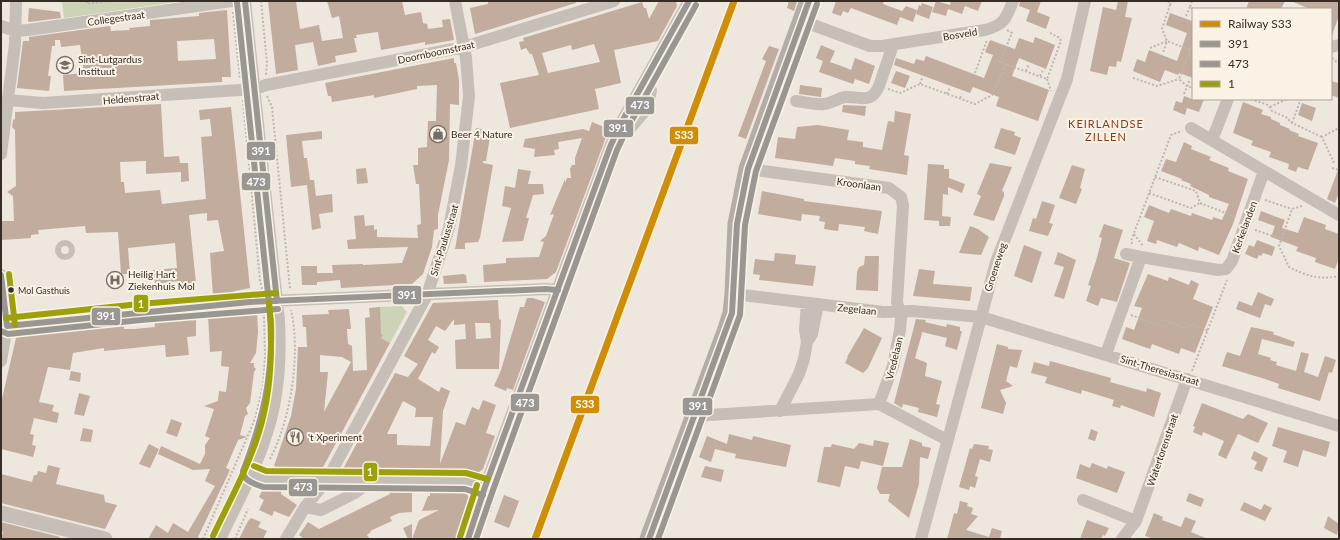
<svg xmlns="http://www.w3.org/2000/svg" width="1340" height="540" viewBox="0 0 1340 540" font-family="Lato,sans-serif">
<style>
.green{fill:#ccd3b7}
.building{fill:#c2ac9e;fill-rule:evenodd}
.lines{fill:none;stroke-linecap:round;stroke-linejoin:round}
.path{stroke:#beb7b0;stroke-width:2;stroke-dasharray:2 2;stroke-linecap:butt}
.service{stroke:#c6bfb7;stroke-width:6}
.minor{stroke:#c6bfb7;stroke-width:12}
.tertiary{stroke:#c6bfb7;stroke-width:15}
.primary{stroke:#b4ada7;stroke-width:19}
.bus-1-casing{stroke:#faf2e5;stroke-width:9}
.bus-2-casing{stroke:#faf2e5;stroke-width:9}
.bus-3-casing{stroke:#faf2e5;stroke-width:9}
.bus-1{stroke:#9a9692;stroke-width:6}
.bus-2{stroke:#9a9692;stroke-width:6}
.bus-3{stroke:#9ca10b;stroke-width:6}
.rail-1-casing{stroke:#faf2e5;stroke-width:10}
.rail-1{stroke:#d08e08;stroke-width:7}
.bus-dot{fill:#362c26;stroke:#faf2e5;stroke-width:1.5}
.labels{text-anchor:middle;stroke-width:4;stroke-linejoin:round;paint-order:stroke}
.bus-label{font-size:9px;fill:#362c26;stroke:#faf2e5;text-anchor:start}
.street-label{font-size:10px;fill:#362c26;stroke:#faf2e5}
.poi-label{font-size:10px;fill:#362c26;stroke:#faf2e5;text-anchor:start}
.neighbourhood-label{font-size:11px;letter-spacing:1px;fill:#8b3b19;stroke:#faf2e5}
.line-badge{stroke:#faf2e5;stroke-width:1.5}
.badge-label{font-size:11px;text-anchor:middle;font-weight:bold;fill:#fff}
</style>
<rect width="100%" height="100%" fill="#ede7de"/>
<path class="green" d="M62,1H183L64,18Z
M402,306L407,312L390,343L381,338L383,335L377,332L380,307Z"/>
<path class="building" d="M268,1H296L300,29L319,25L322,41L343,38L339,16L332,18L327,1H402L405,15L421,12L423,23L427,24L428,29L443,27L442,20L450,19L454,40L425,45V42L381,50L378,32L356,35L357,38H354L357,52L335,56L336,62L318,66L313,42L295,45L298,70L276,74Z
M488,1H576V3L475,34L470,8L488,4Z
M659,1H676L677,6L658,41L614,50L621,83L595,89L599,109L510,128L500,83L539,75L532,54H530L526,48L521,50L519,42L524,41L523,38L642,2L644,8H646L649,19ZM594,44L600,62L548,73L542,53L571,45L572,50Z
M789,1H797L794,11L787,8Z
M836,1H884L883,4L902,11L906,6L917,10L913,22L900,17L897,25L851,8L848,13L843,11L841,16L832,13Z
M936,1L950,5L951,1H982L978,11L965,6L962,14L948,9L946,16L932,12Z
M1020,1H1041L1037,12L1050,17L1046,29L1026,21L1030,10L1019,6Z
M1118,1H1128L1125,17L1132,18L1121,62L1117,61L1116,67L1109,66L1107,75L1090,71L1103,7L1116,10Z
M1249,1H1285L1281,9H1246Z
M1291,1H1339V16L1332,35L1331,9H1310Z
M922,3L933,7L929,19L916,14L919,5L921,6Z
M29,8L60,12L61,18L29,22L28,21Z
M227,10L231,77H222V82L64,91L63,75L84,73L80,45L61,47L60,40H55V46H52L48,76H51L49,91L17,88L23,41H29V37L110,26L111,31L130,30L129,28L150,26V20L199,16V13ZM214,39L216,59L178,61L177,41Z
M1170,13L1192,21L1193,19V78L1179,73L1178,75L1165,70L1160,82L1133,71L1137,59L1145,62L1149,50L1177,61L1187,33L1166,25Z
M1035,37L1055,45L1046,69L1019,58L1012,76L1049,90L1038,121L996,106L999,97L973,87L970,93L894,65L896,58L914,64L916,59L924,61L926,56L984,78L993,55L985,52L990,40L1015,49L1019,38L1033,43Z
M821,45L835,51L830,62L844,67L851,70L855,58L875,66L869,84L855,79L853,84L819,72L823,61L816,58Z
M769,46L779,49L746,139L738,136L766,61L762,59Z
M454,58V63H456L459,80V105L450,104L449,160L438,215V229L434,230L432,247L423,274L412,284L341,288L340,280L317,282V285H302L301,266H317V273H333L332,265L363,264V265L402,263L408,247L348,249L347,240L356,239L354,216L364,215L365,226L374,225V230L377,229V237L418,238L417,225L421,224L419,184H416L413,165H418V148L427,147L428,121H436L437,85L417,86V89L374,98V95L332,102L331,96H328L325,83Z
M896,71L910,76L905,88L891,83Z
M1331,81L1339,83V98L1331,95Z
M800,85L822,88L821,97L799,94Z
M1184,96L1192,99H1204L1199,112L1187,108L1185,115L1173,110L1176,101L1182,103Z
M1243,102L1263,110L1261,114L1271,117V119L1280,123V125L1290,129L1289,130L1299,134L1298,136L1318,143L1308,170L1298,167L1296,172L1288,169L1289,164L1269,157L1271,152L1251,145L1253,141L1233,133Z
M1302,103L1316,108L1312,121L1298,115Z
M161,104L164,157L179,156L180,163H188L189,181L181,182V172L146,174V161L120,162L121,182H124L125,193L160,190L162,204L206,199L201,137L212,136L210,119L200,120L199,110L231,107L250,288L235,291V294L213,296L210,253L224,251L218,220L207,221V213L189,215L196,283L179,284V281L155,284L153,270L177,268L175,243L128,248L130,274H121L118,232L86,233L85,226L38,230L39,234L31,235V238L2,240L1,221H14L13,196L7,192L16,186L15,130L12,127L13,120L15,119V112Z
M843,105L866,106L865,116L842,112Z
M895,111L911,114L904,155L909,156L907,175L869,169L870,166L855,164V161L835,158L833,166L775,158L778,137L795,139L797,127L818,125L849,130L847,140L863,142V147L882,150L888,121L894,122Z
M592,122L609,129L556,272L547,279L484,282L483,265L506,263V258L539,257L544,242L540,241L546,236L554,214L550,215L565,179V183L567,178H571L570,169L572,165H575V158L582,138L558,142L559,149L554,150L555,155L534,157L535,149L523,147L525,139L583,129L589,131Z
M476,128L491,131L486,161H483V163L493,165L480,238L478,242L465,243V249H455Z
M1001,128L1015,132L1014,135L1021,138L1015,155L994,148Z
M322,131V139L302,141L304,158H307L310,180H314L316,196L332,194L333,212L319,214L321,228L312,230L307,185L291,187L286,135Z
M1184,142L1192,146L1191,149L1211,157L1209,160L1229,168L1228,171L1248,179L1233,224L1219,255L1199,247L1198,251L1179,243L1177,247L1157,240L1156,244L1147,241L1154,221L1144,217L1149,205L1169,213L1171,209L1191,216L1192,213L1212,220L1213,217L1222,220L1229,204L1209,197V195L1190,186L1191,184L1181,180L1182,179L1161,171L1166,159L1176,162Z
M990,163L1012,167L1002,191L1004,192V196L994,221L973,215L981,196L977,194Z
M928,164L944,165V169H949V178L965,184L962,193L948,187V195L943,194L942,216L951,217L950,226H939V221L924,220Z
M1072,165L1085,169L1080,188L1082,189L1076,204L1059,198Z
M366,168L368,183L357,184L356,169Z
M518,169L531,171L528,184H543L544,194L533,195L526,218H529L523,241L502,242L511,208L502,206L505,186L515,188Z
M1338,170L1339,193L1335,203L1327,199Z
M762,191L804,199V201L882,211L878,234L864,231L865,227L839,224L838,231L824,229L825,222L819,221L820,216L802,214L801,221L758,214Z
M1042,201L1055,205L1049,223L1053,224L1048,236L1029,231L1033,218L1036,219Z
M1261,211L1285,220L1282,228L1298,233L1304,217L1326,225L1325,229L1339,234V258L1335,269L1315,262L1316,258L1296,251L1298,247L1271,237L1275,226L1258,220Z
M1104,224L1123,230L1114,258L1130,263L1117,302L1101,298L1098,306L1086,301L1091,286L1088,285L1096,261L1102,238L1099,237Z
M970,226L978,229L989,237L981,255L959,253Z
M1257,240L1275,247L1272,256L1263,253L1261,256L1259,255L1257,259L1245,254L1249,245L1254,247Z
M1024,245L1042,252L1032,283L1014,276Z
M1058,252L1076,260L1064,299L1054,296L1064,267L1054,264Z
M775,253L796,255L795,264L816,266L813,286L759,280L760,275L753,274L755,259L774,261Z
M865,256H879L878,291L856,290L857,272L859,267L864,265Z
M919,269L935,271L933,284L972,287L970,301L913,296Z
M463,274L466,275L467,283L444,284L443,276Z
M1148,274L1168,281L1169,277L1189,285L1191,280L1199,284L1193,299L1213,307L1195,353L1181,348L1179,354L1152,344L1150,349L1122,339L1126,327L1134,330L1142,308L1134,306Z
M1258,292L1274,299L1271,306L1265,304L1260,318L1236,309L1239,301L1252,306Z
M527,298H533L545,302L513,390L507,388L506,391L494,386L501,370L520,307H524Z
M498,300L499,319L501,320L499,369H456L455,340L466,339L465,324L454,325V319L445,331L436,326L428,340L439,347L435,354L432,352L418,379L439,392L441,387L450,391L443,411L440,464L456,422L465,425L472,407L479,410L483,400L496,405L486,433L495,436L483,469L479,472L346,471L344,467L395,373L408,377L418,364L404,356L433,303ZM475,323H490L491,338L476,339ZM403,401L416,408L415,417H433L430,446L397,445V434H387Z
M380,307L381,334L383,335L381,338L390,343L321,471H287L274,466L291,416L296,389L298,347H307L306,327H303L302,315L329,314L328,310L349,309L351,329H347L348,344L352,346L353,371L367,370L365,318L370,317L369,308ZM320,355L342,357L351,362L324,412L328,372H320Z
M257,312L258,332L256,353L250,363H254V367L256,369L254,372L250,403L246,408L248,414L245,416L240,435L247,437L238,440L226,468L230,470L198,537L201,539H148L156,525L168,533L173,523L188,532L215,486L205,481L210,469L193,470L158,454L161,446L200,464L205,454V445L210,438L205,436L214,409L204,406L218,401L219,391L226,392L229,367L221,366L222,351L210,352L208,315Z
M196,316V336L187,337L189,355L166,357L165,345H163L104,351V348L73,353L70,370L48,367L39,402L54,405L52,411L59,413L57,423L34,418L30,434L34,435L32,445L36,446L33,457L1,449V403L16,338L24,332L123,324L124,329H134L155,327L154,320Z
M916,319L926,320L925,322L946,327L947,324L960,327V331H962L957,350L945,346L947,338L922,332L921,337L915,358L927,363L925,376L942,381L936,404L940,405L937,417L918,412L919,408L903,404L902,408L894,403Z
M1251,327L1274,332L1273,334L1295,342L1293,347L1262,339L1258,354L1271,358L1270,360L1277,362L1276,365L1296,371L1301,352L1309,354L1304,372L1318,377L1325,356L1336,360L1332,373L1329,372L1320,401L1278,388L1279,384L1265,379L1222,366L1227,352L1240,356Z
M864,328L882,338L868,368L863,373L845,363L848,357H847Z
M997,344L1008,347V349L1022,350L1017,368L1010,366L1006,381L1013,386L1000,390L1006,403L1003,414L981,408Z
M1050,361L1111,378L1110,382L1146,392L1147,388L1161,393L1154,417L1121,405L1120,408L1112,406L1114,400L1082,390L1081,394L1045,383L1047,377L1031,373L1034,362L1049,366Z
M71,371L81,373L80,382L69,380Z
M79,393L90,396L84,416L74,414Z
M1202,403L1243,419L1248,414L1268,423L1258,443L1238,434L1226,459L1218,455L1224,441L1203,432L1202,436L1193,432L1195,427L1193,426Z
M171,419L182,423L177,437L166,433Z
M1278,427L1330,442L1326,457L1303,450L1298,467L1283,462L1287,451L1272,446Z
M83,428L93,430L91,442L80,441Z
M1091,429L1098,432L1095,441L1088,439Z
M729,434L752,440L753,436L791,445L786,467L735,458L736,454L715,449L711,462L699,457L707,436L727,444Z
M910,439L922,443V446L931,448L928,459L920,457L919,484L909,518L888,501L890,494H880L877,488L882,467H902Z
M874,440L889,443L883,466L861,461L859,469L845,466L840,487L817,482L824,447H831L832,444L854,449L859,443L873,446Z
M149,444L159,449L150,468L139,464Z
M974,444L989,446L988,449L993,450L990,462L980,459L975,476L978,477L975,488L970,486L969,490L959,487L970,448L972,449Z
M1254,451L1268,458L1262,472L1254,469L1257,462L1251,459Z
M1092,463L1107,469L1108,466L1125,472L1117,493L1076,478L1080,464L1090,468Z
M48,465L60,468L56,484L104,495L105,502L117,505L105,529L1,503V474L32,482L34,475H37L38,471L46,473Z
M705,466L724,470L721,482L701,477Z
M263,489H272V491H281V494L297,505L289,517L274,511L272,516L259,510L264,500L259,497Z
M395,490H412V512L399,513L390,517L392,521L370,531L371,532L367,535L370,539H304L299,535L308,522L319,529L390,494L389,492H395Z
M430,490H464L470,499L456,539H412L419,520L439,510L422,511L428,496H430Z
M1189,493L1204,499L1201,507L1186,501Z
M504,495L519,501L509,528L494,522Z
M960,501L968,503L967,506L973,508L971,514L978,516L966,530L989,537L992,528L1002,531L1000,539H947L954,513L957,514Z
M1244,502L1261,510L1264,504L1272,508L1265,521L1240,510Z
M1154,513L1163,517L1162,520L1181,527L1185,517L1196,521L1191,532L1208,539H1154L1145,536Z
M1328,516L1339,524L1337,535L1324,528Z
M251,518L261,522L258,527L267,531L263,539H239L248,521Z
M1087,520L1109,528L1105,536L1103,535L1101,539H1080Z
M1,522L60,537L59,539H1L3,532L1,531Z
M412,524V539H408L403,528Z"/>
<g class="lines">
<path class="path" d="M87,1V4L108,1
M261,1L267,63L266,75
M1168,1L1170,5L1162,29L1167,41L1190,50L1189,54L1193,55
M1192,1L1190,7L1193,9
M1170,5L1172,1
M233,12L240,79
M1186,16L1190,7
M1007,30L1012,33L1000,62L1047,79L1061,41L1060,38L1048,32
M1150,48L1167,41L1163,53
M1190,50L1193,42
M1189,54L1179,79L1187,86L1193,88
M1332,58L1339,64
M1026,71L1029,64
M975,73L987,40
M1040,76L1043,70
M1133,78L1157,86L1179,79
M1047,79L1051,91
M920,84L922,78
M888,89L900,93L920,84L975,104L992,95L1006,64
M947,94L950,87
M1184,94L1190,79
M267,96L272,107L290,289
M960,98L962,94
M1251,99L1268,105L1272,111L1288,118L1290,122L1322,137
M243,100L260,281L263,292
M1270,107L1287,99
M1292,123L1301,99
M1334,163L1322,137L1339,128
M1332,168L1339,170
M1155,177L1196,191L1200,203L1236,217
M1149,193L1191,208L1200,203
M1265,200L1292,209
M1302,206L1292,209L1279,246L1289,267C1307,276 1319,280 1339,276
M1255,230L1282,239
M1134,234L1143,246
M1132,244L1131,241L1171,135L1182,131
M1131,315L1155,324L1163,320L1185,328L1192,325L1208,331
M1192,371L1227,280
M270,459C291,419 301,354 291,310
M490,512L494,497
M203,539L255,419L263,386L265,358L264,312
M235,539L248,509"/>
<path class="service" d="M615,136L630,133L647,113L652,102L654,90L648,76
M58 250a7 7 0 1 1 14 0a7 7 0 1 1-14 0Z"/>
<path class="minor" d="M802,21L870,46H882L985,30C1004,25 1006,19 1013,1
M1,26L15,31L28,30L232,1
M1331,47L1339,45
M8,100L43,103L255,89L266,85L464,47L614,1
M796,101C805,102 815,105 824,104C831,104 838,98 845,97C860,96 871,105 879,86L893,45
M1191,128L1339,215
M1212,140L1228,99
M1,154L15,44L16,1
M748,169L889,188L901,197L903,205L897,302L901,318L900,330L893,366L879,404
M1126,254L1141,257
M1,275L7,326L1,361
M734,294L883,312L912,311L981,317L1339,426
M7,326L250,302L546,289L558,290
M809,339L812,334L818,304
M1106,354L1141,257L1218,270L1226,269L1232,261L1264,171
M780,411L799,374L804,359L807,342L805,330L807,303
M694,416L879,404L947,440
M251,473L264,479L466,481L485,487
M1083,500L1136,521
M305,507L321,510L355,493L363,487L367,479
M220,539C236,505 255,471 266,436C279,398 281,359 279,321L245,1
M286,539L305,507L327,480L427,295L449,228L461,166L469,96L466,58L455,1
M468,539L485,487L610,147L620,125L689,1
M921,539L996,262L1067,79L1085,1
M1122,539L1136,521L1187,379"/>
<path class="tertiary" d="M1,513L105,539"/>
<path class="primary" d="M649,539L727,329L732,313L734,294L737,224L748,169L809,1"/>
<g class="bus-1-casing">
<path id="bus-1" d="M245,1L277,301
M1,275L7,326L250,302L546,289L558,290
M468,539L485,487L610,147L620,125L689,1
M649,539L732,313L737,224L748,169L809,1"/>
</g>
<g class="bus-2-casing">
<path id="bus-2" d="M237,2L271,322C273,376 263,420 243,471C243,481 255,484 263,487L465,489L483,495
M1,331L8,334L141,320L278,309
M476,539L493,490L617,150L627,129L696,5
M658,539L740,315L745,225L756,171L817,4"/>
</g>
<g class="bus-3-casing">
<path id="bus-3" d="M9,274L15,325
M6,318L139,304L276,293
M254,466L266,471L466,473L487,479
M213,536C229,502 248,468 259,432C272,390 273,346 269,302
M460,537L477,485"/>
</g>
<use href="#bus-1" class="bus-1"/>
<use href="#bus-2" class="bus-2"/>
<use href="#bus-3" class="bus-3"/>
<g class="rail-1-casing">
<path id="rail-1" d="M535,539L734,1"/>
</g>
<use href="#rail-1" class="rail-1"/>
</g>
<defs>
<g id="school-ring" transform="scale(0.9)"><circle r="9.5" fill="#faf2e5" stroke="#766d66" stroke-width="1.5"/><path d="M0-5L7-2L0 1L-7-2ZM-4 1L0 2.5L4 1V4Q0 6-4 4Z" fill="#766d66"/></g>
<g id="shop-ring" transform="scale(0.9)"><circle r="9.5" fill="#faf2e5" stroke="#766d66" stroke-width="1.5"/><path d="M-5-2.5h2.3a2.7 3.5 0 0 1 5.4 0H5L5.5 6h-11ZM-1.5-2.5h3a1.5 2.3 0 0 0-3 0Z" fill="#766d66"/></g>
<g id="hospital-ring" transform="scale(0.9)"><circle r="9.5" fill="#faf2e5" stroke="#766d66" stroke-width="1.5"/><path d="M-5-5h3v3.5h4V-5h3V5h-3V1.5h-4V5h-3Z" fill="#766d66"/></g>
<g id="restaurant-ring" transform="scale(0.9)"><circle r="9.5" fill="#faf2e5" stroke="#766d66" stroke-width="1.5"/><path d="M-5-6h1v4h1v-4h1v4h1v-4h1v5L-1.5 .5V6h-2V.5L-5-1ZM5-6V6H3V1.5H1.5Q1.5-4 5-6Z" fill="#766d66"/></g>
</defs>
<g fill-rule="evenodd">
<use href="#school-ring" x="65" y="65"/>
<use href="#shop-ring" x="438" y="134"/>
<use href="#hospital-ring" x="115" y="280"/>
<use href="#restaurant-ring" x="295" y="437"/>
</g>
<circle class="bus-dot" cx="11" cy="290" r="3.5"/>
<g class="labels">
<g class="bus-label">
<text x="18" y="294">Mol Gasthuis</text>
</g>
<g class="street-label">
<text transform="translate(116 18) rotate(-8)" y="4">Collegestraat</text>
<text transform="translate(960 34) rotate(-9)" y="4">Bosveld</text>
<text transform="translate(436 52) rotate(-12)" y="4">Doornboomstraat</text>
<text transform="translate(131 98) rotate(-5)" y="4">Heldenstraat</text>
<text transform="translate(859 184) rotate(8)" y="4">Kroonlaan</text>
<text transform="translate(1244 227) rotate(-70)" y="4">Kerkelanden</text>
<text transform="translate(444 240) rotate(-73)" y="4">Sint-Paulusstraat</text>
<text transform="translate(995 267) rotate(-72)" y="4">Groeneweg</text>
<text transform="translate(857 309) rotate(6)" y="4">Zegelaan</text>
<text transform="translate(894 358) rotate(-76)" y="4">Vredelaan</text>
<text transform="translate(1160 370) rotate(17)" y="4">Sint-Theresiastraat</text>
<text transform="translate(1162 450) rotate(-71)" y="4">Watertorenstraat</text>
</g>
<g class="poi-label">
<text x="78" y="63">Sint-Lutgardus<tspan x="78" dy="12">Instituut</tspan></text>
<text x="451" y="138">Beer 4 Nature</text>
<text x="128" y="278">Heilig Hart<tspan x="128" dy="12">Ziekenhuis Mol</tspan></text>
<text x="308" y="441">'t Xperiment</text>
</g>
<g class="neighbourhood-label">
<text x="1106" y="128">KEIRLANDSE<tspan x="1106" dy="13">ZILLEN</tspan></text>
</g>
</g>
<g class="line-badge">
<rect x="625" y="96" width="30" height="19" rx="4" fill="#9a9692"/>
<rect x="603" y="119" width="31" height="19" rx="4" fill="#9a9692"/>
<rect x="669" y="126" width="30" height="19" rx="4" fill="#d08e08"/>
<rect x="246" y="141" width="30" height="20" rx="4" fill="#9a9692"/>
<rect x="241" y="172" width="30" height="19" rx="4" fill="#9a9692"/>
<rect x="392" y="285" width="30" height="20" rx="4" fill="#9a9692"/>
<rect x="133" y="294" width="16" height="19" rx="4" fill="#9ca10b"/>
<rect x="91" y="307" width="30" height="19" rx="4" fill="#9a9692"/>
<rect x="510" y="393" width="30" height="19" rx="4" fill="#9a9692"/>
<rect x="570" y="395" width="30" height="19" rx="4" fill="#d08e08"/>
<rect x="682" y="397" width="31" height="19" rx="4" fill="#9a9692"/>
<rect x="363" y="462" width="15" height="20" rx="4" fill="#9ca10b"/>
<rect x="288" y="478" width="30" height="19" rx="4" fill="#9a9692"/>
</g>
<g class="badge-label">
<text x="640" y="109">473</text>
<text x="618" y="132">391</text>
<text x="684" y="139">S33</text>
<text x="261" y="155">391</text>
<text x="256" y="186">473</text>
<text x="407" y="299">391</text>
<text x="141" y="308">1</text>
<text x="106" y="320">391</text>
<text x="525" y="407">473</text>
<text x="585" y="408">S33</text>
<text x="698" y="410">391</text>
<text x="370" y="476">1</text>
<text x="303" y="491">473</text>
</g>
<rect width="1340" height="540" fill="none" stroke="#362c26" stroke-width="4"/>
<rect x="1192" y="8" width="140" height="92" fill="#faf2e5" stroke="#aca399"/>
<rect x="1200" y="21" width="20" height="6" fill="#d08e08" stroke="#aca399"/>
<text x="1228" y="28" font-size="12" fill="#362c26">Railway S33</text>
<rect x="1200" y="41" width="20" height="6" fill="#9a9692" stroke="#aca399"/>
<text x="1228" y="48" font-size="12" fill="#362c26">391</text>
<rect x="1200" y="61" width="20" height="6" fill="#9a9692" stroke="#aca399"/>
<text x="1228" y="68" font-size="12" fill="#362c26">473</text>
<rect x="1200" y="81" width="20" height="6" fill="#9ca10b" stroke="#aca399"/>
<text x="1228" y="88" font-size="12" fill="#362c26">1</text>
</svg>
